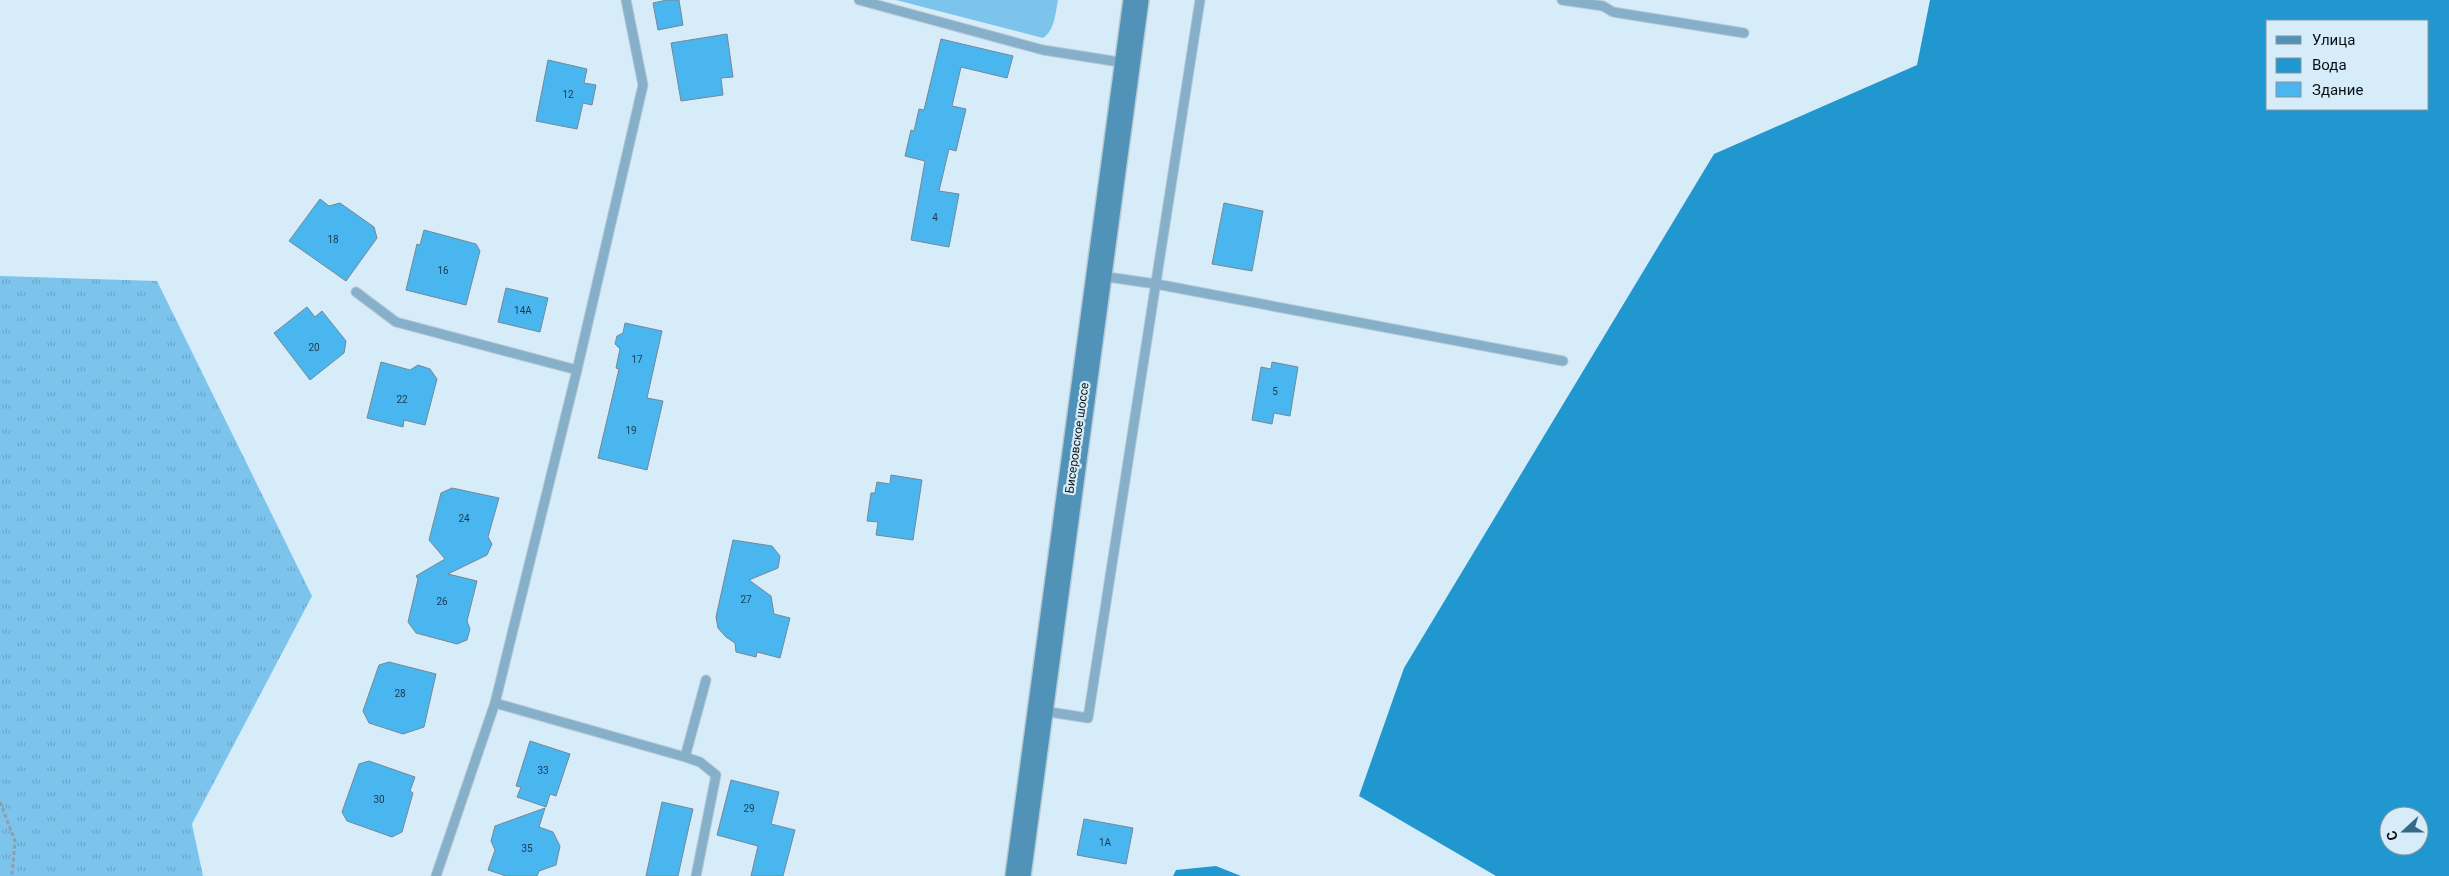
<svg xmlns="http://www.w3.org/2000/svg" width="2449" height="876" viewBox="0 0 2449 876" font-family="Roboto,sans-serif">
<style>
.grass{fill:url(#grass-tufts)}
.garden{fill:#7dc4ed}
.water{fill:#2097cf;fill-rule:evenodd}
.building{fill:#4ab6f0;stroke:#758894}
.lines{fill:none;stroke-linecap:round;stroke-linejoin:round}
.service-casing{stroke:#b6c9d5;stroke-width:11}
.secondary-casing{stroke:#b6c9d5;stroke-width:28}
.path{stroke:#8f9fa9;stroke-width:3;stroke-dasharray:4 2.5;stroke-linecap:butt}
.service{stroke:#86afc9;stroke-width:9}
.secondary{stroke:#5192b8;stroke-width:25}
.labels{text-anchor:middle;stroke-width:4.5;stroke-linejoin:round;paint-order:stroke}
.number-label{font-size:10px;fill:#1a3a4c}
.street-label{font-size:12px;fill:#0a1115;stroke:#d7ecf9}
</style>
<defs>
<pattern id="grass-tufts" width="24" height="20" patternUnits="userSpaceOnUse" patternTransform="scale(1.25)"><rect width="24" height="20" fill="#7dc4ed"/><path d="M3 7l-1-3M5 7V3M7 7l1-3M15 17l-1-3M17 17v-4M19 17l1-3" fill="none" stroke="#6ba7ca"/></pattern>
</defs>
<rect width="100%" height="100%" fill="#d7ecf9"/>
<path class="grass" d="M0,276L157,281L312,596L192,824L203,876H0Z"/>
<path class="garden" d="M896,0H1058C1055,14 1055,30 1043,38Z"/>
<path class="water" d="M1930,0H2449V876H1496L1359,796L1404,668L1714,154L1917,65ZM2268,21H2428V109H2268ZM2389,816H2419V846H2389Z
M1216,866L1241,876H1173L1176,870Z"/>
<path class="building" d="M667,0H679L683,25L658,30L653,3Z
M727,34L733,77L721,78L723,95L681,101L671,43Z
M941,39L1013,56L1007,78L961,67L952,106L966,109L956,151L949,149L939,191L959,194L949,247L911,240L925,161L905,156L911,130L914,131L919,109L924,110Z
M548,60L587,69L584,83L596,85L592,105L583,103L577,129L536,121Z
M320,199L329,206L340,203L374,227L377,238L346,281L289,241Z
M1224,203L1263,211L1252,271L1212,264Z
M424,230L476,244L480,251L466,305L406,290L417,244L420,245Z
M506,288L548,298L540,332L498,322Z
M307,307L315,317L322,311L346,341L344,353L310,380L274,333Z
M625,323L662,331L647,398L663,401L647,470L598,458L619,369L616,368L620,349L615,344L617,336L623,333Z
M381,362L410,370L418,365L430,369L437,379L425,425L404,420L403,427L367,418Z
M1272,362L1298,367L1290,416L1274,413L1272,424L1252,420L1261,367L1271,369Z
M891,475L922,480L913,540L876,535L878,522L867,521L871,493H875L877,482L890,484Z
M452,488L499,498L488,537L492,544L487,555L448,574L477,581L467,621L470,629L467,640L457,644L416,633L408,622L418,579L416,576L445,559L429,540L441,493Z
M733,540L772,546L780,556L778,568L749,580L771,596L774,614L790,618L780,658L757,652L756,657L736,652L735,643L726,637L718,628L716,617Z
M389,662L436,674L424,727L403,734L369,723L363,711L379,665Z
M530,741L570,754L556,796L550,794L546,807L517,797L521,787L516,786Z
M369,761L415,777L410,791L413,793L402,832L392,837L347,821L342,812L359,764Z
M731,780L779,792L771,824L795,830L783,876H751L758,846L717,835Z
M662,802L693,809L689,826L678,876H646Z
M545,808L539,827L553,832L560,846L556,865L539,871L537,876H506L488,870L495,850L491,841L495,826Z
M1084,819L1133,828L1126,864L1077,855Z"/>
<g class="lines">
<g class="service-casing">
<path id="service" d="M859,0L1043,50L1126,63
M1562,0L1603,6L1613,12L1744,33
M1101,276L1156,284L1563,361
M356,292L396,322L577,370
M495,703L685,757L706,680
M1043,711L1088,718L1200,0
M685,757L700,762L716,775L696,876
M436,876L495,703L577,370L643,85L626,0"/>
</g>
<g class="secondary-casing">
<path id="secondary" d="M1018,876L1136,0"/>
</g>
<path class="path" d="M0,802L15,841L12,876"/>
<use href="#service" class="service"/>
<use href="#secondary" class="secondary"/>
</g>
<g class="labels">
<g class="number-label">
<text x="568" y="98">12</text>
<text x="935" y="221">4</text>
<text x="333" y="243">18</text>
<text x="443" y="274">16</text>
<text x="523" y="314">14А</text>
<text x="314" y="351">20</text>
<text x="637" y="363">17</text>
<text x="1275" y="395">5</text>
<text x="402" y="403">22</text>
<text x="631" y="434">19</text>
<text x="464" y="522">24</text>
<text x="746" y="603">27</text>
<text x="442" y="605">26</text>
<text x="400" y="697">28</text>
<text x="543" y="774">33</text>
<text x="379" y="803">30</text>
<text x="749" y="812">29</text>
<text x="1105" y="846">1А</text>
<text x="527" y="852">35</text>
</g>
<g class="street-label">
<text transform="translate(1077 438) rotate(-82)" y="4">Бисеровское шоссе</text>
</g>
</g>
<rect x="2266" y="20" width="162" height="90" fill="#d7ecf9" stroke="#85949e"/>
<rect x="2276" y="36" width="25" height="8" fill="#5192b8" stroke="#85949e"/>
<text x="2312" y="45" font-size="15" fill="#0a1115">Улица</text>
<rect x="2276" y="58" width="25" height="15" fill="#2097cf" stroke="#85949e"/>
<text x="2312" y="70" font-size="15" fill="#0a1115">Вода</text>
<rect x="2276" y="82" width="25" height="15" fill="#4ab6f0" stroke="#85949e"/>
<text x="2312" y="95" font-size="15" fill="#0a1115">Здание</text>
<g transform="translate(2404 831) rotate(249)"><circle r="24" fill="#d7ecf9" stroke="#85949e"/>
<path d="M0-4L9 19L0 12L-9 19Z" fill="#366986"/>
<text y="-8" font-size="14" font-weight="bold" text-anchor="middle" fill="#0a1115">С</text>
</g>
</svg>
